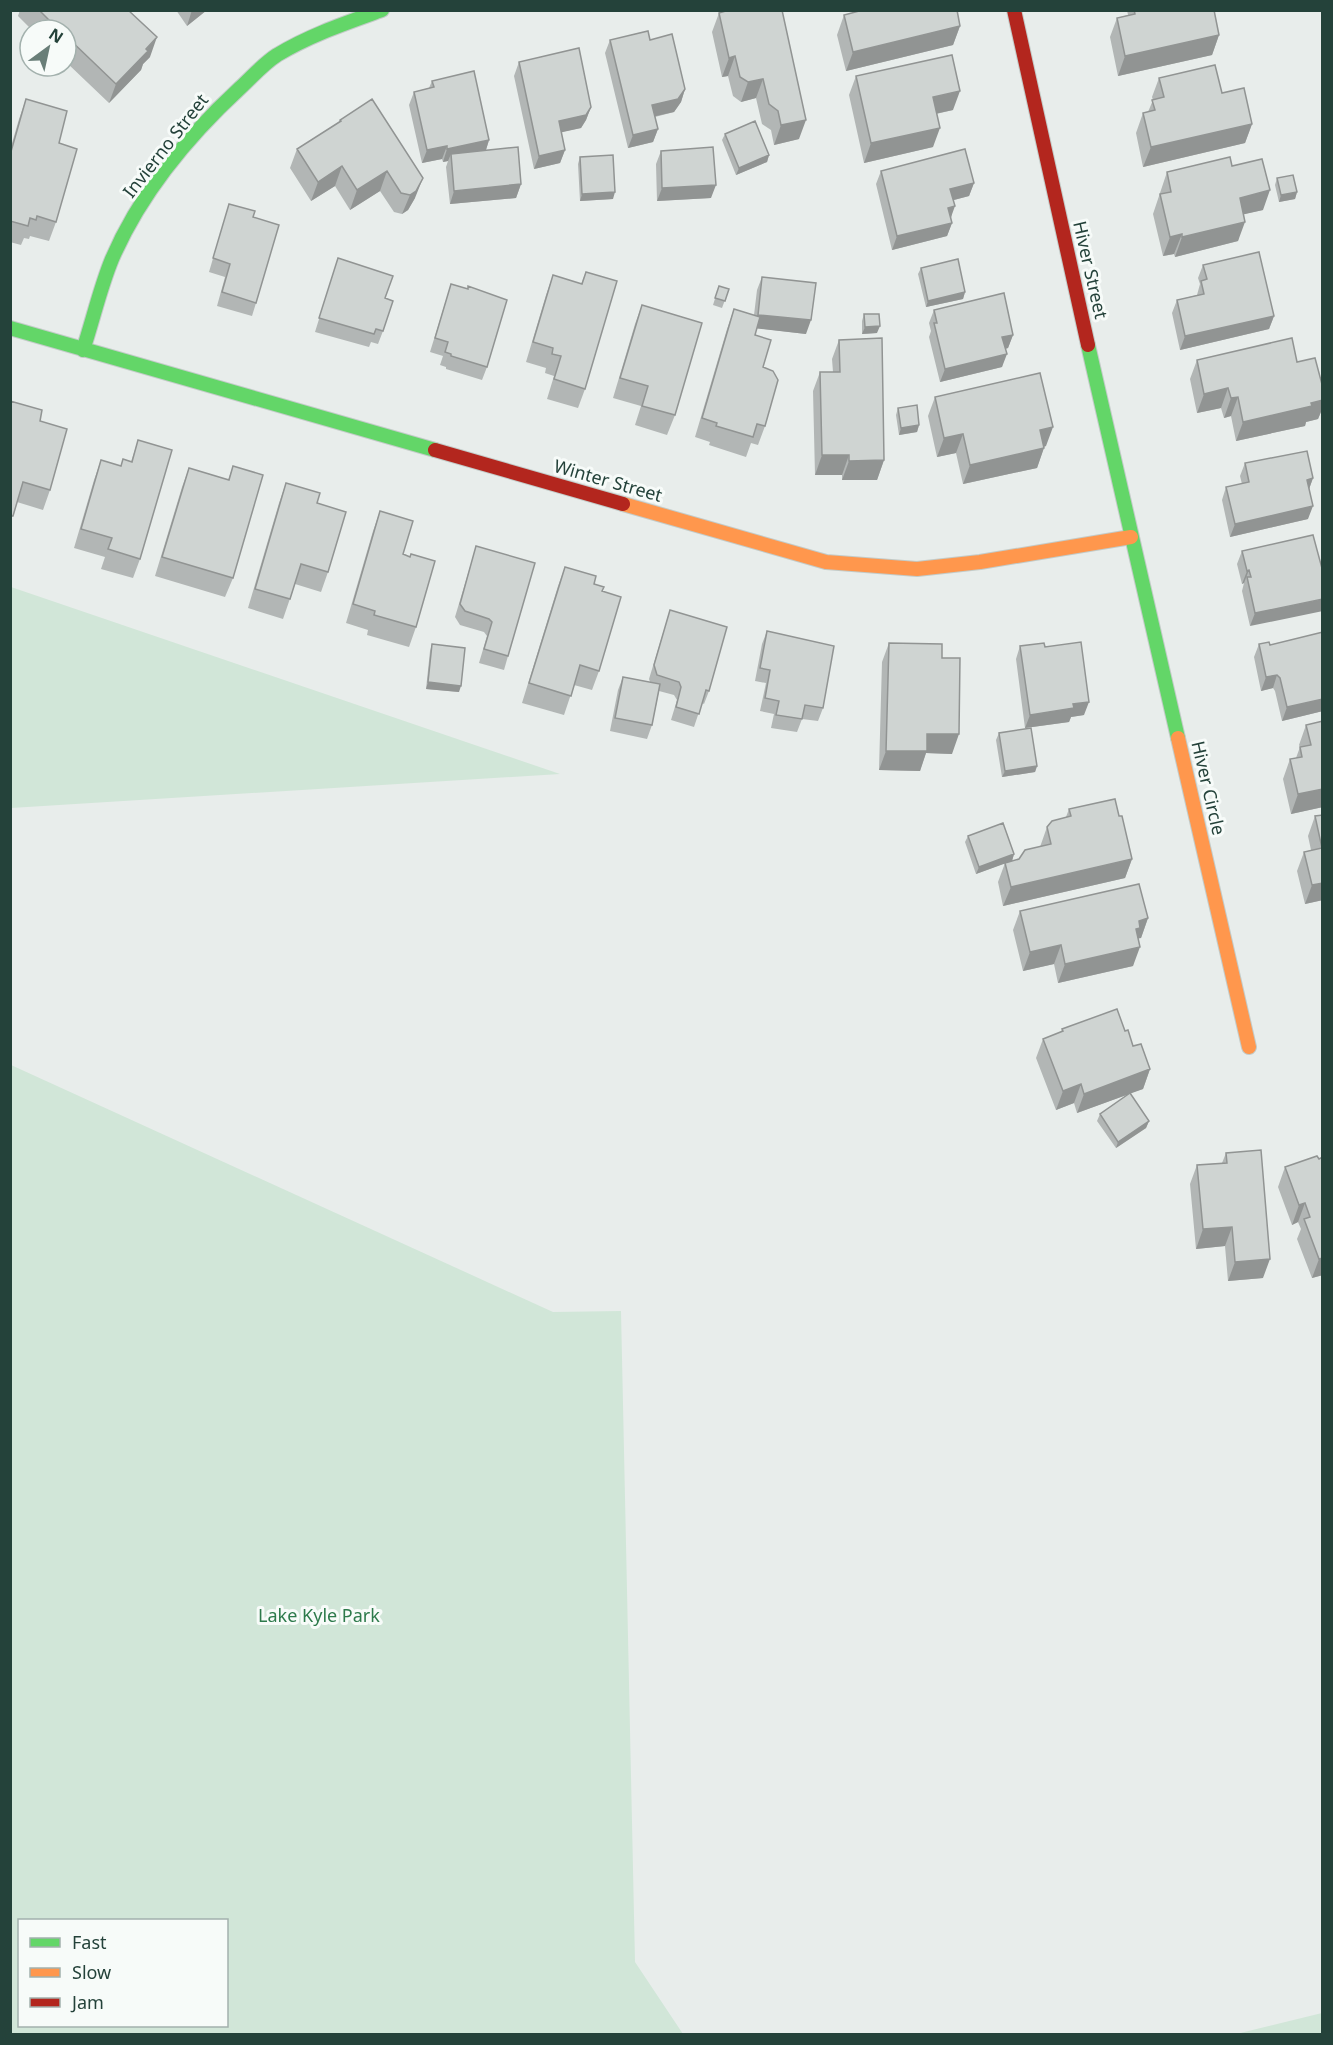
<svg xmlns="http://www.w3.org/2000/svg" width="1333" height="2045" viewBox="0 0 1333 2045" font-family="'Noto Sans',sans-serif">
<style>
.green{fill:#d1e6d8;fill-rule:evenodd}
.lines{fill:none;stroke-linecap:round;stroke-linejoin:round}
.fast-casing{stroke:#c3cbc8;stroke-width:16}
.slow-casing{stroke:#c3cbc8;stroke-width:16}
.jam-casing{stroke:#c3cbc8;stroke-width:16}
.fast{stroke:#63d668;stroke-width:14}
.slow{stroke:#ff974d;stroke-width:14}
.jam{stroke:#b3261e;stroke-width:14}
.wall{fill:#b2b6b5}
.shaded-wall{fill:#919493}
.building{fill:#cfd4d2;stroke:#919493;stroke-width:1.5}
.labels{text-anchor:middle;stroke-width:6;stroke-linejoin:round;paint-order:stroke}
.street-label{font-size:18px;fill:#24423a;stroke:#f7fbf9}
.park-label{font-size:18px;fill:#2d7a4b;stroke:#f7fbf9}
</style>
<rect width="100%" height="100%" fill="#e8edeb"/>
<path class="green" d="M11,587L560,774L11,808Z
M11,1065L553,1312L621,1311L635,1962L683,2034H11ZM20,1920H226V2026H20Z
M1322,2013V2034H1236Z"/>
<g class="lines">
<g class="fast-casing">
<path id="fast" d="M10,328L435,450
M1088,345L1178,738
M83,350C93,320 100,288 112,259C140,194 188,136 240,88C252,77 263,64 277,55C310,35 346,23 382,10"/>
</g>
<g class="slow-casing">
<path id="slow" d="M623,504L826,562L917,569L980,562L1131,537
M1178,738L1249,1047"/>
</g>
<g class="jam-casing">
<path id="jam" d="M1014,10L1088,345
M435,450L623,504"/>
</g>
<use href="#fast" class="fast"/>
<use href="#slow" class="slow"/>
<use href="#jam" class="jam"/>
</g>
<path class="wall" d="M20,10H118L150,57L143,64L141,70L109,103L66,62V30H32L18,16Z
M176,10H207L187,26Z
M729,10L799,139L774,145L771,130L762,124L756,98L741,102L733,96L728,76L722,77L712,32L719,13Z
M1127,10H1214L1219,35L1212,55L1118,76L1110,37L1117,18L1128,15Z
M844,15L960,26L953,45L846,71L837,35Z
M610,40H650L685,89L681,102L674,112L655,117L658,129L653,142L628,148L605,53Z
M519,62L591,107L586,120L581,128L561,132L565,150L560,163L534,169L514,76Z
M856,76L953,110L936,114L933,147L864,163L849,95Z
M1159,78L1222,93L1252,124L1245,143L1143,167L1136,133L1143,113L1148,112L1153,100L1152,97Z
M432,81L489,140L486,150L521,184L516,198L450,204L446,167L448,161L443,162L442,159L422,163L409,105L414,92L429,88Z
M26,99L59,143L56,222L49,241L30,236L29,239L24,238L21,245L10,242V150L19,119Z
M340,120L415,198L408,210L402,214L394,212L380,191L350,210L335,186L311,201L290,168L297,149L339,122Z
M725,134L769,155L767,162L736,175L722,140Z
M661,151L711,198L657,201L656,164Z
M580,157L613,199L580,201L578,164Z
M1232,166L1263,210L1244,214L1238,241L1175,257L1174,254L1163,256L1153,214L1167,172Z
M881,171L974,183L969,196L954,200L951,219L952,223L947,236L892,250L876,184Z
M1277,178L1297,192L1295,199L1279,202L1275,185Z
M229,204L253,217L256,303L252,316L217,306L225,277L209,272Z
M338,258L385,298L383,331L378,344L371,342L369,347L315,332Z
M1203,265L1274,316L1269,329L1180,350L1172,313L1177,300L1197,295L1200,284L1198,278Z
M921,268L965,292L963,299L926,307L918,274Z
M586,272L585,389L578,408L547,399L554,376L545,373L546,368L526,362L546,295L553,275L581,284Z
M762,277L806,334L756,328L755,335L763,367L765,426L758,445L751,443L746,457L709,445L710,442L695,437L727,329L734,309L754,315L757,290Z
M451,284L487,367L482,380L446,369V367L440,365L443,356L430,352Z
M719,286L729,289L722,308L713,305Z
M642,305L675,415L667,435L635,425L641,406L613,398L635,324Z
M934,310L1013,335L1008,348L1005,349L1002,367L940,382L929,337L931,331L929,323Z
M864,314L877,333L862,334V321Z
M839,340L884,460L877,480H842V475H815L813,391L820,372H833L832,359Z
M1197,360L1297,362L1323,388V407L1318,419L1306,422L1305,426L1236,441L1231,416L1224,418L1221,408L1197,413L1190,379Z
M935,397L1046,446L1044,447L1037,468L963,484L956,453L937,457L928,416Z
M10,401L50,490L43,510L17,502L10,523Z
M898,408L919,425L917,432L899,435L896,415Z
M138,440L140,559L133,578L101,569L105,557L74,548L94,480L101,460L120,466L131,462Z
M1245,463L1313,478L1309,489L1308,519L1230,537L1222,500L1226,487L1242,484L1240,476Z
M233,466V578L225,597L155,576L182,487L189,468L228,480Z
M286,483L317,503L328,572L321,592L295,584L283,619L248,608L279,503Z
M380,511L403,554L416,627L409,647L367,635L368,630L346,623L373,531Z
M1313,535L1250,626L1242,591L1244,583L1242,584L1237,564L1242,551Z
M476,546L508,656L504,670L479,663L487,636L484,632L460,625L455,617L472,560Z
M565,567L594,584L602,591L599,671L592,690L574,685L564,715L522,703L558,586Z
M670,610L709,691L704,704L702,703L694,727L671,720L677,700L674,695L659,691L652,725L647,739L610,731L618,690L623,677L650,682L649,679Z
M767,631L823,708L818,721L802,719L797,732L771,728L774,714L760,711L766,683L755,681L762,644Z
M1323,632V711L1282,721L1275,691L1273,688L1261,691L1254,657L1259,644L1270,645Z
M889,643L942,658L952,754L926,753L920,771L879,770L882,662Z
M432,644L459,692L426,689L430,651Z
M1020,646L1045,647L1084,715L1071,717L1069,722L1025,728L1016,659Z
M1323,721V807L1291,814L1283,779L1290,759L1296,758L1300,747L1299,745L1306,725Z
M999,733L1037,766L1035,772L1002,777L996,740Z
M1069,809L1119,816L1132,859L1125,878L1003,906L998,882L1005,863L976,874L965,842L968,836L1014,854L1012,861L1019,859L1040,847L1047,827L1066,817Z
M1323,815V900L1305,904L1297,871L1304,852L1311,850L1308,836L1315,816Z
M1020,911L1148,918L1141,938H1138L1133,966L1058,983L1054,964L1023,971L1013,930Z
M1062,1029L1125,1031L1133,1046L1150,1069L1143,1089L1130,1093L1149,1121L1146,1128L1116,1148L1097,1121L1100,1114L1129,1094L1077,1113L1074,1103L1056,1110L1036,1058L1043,1039L1061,1032Z
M1226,1153L1263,1278L1228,1281L1225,1246L1196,1249L1190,1184L1197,1165L1222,1163Z
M1323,1157V1275L1312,1278L1297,1239L1301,1229L1298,1222L1292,1225L1278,1187L1285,1167Z"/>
<path class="shaded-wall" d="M192,10H207L187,26Z
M960,26L953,45L846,71L853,52Z
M1219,35L1212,55L1118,76L1125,56Z
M157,37L150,57L143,64L141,70L109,103L116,84Z
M735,56L728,76L722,77L729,58Z
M763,79L756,98L741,102L748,82Z
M685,89L681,102L674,112L647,118L652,105Z
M960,91L953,110L925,116L933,97Z
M591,107L586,120L581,128L554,134L559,121Z
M806,120L799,139L774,145L781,125Z
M1252,124L1245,143L1143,167L1151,147Z
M940,128L933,147L864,163L871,143Z
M658,129L653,142L628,148L633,135Z
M489,140L485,153L451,154L448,161L443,162L447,149Z
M447,146L442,159L422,163L427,150Z
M565,150L560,163L534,169L539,156Z
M769,155L767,162L736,175L739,168Z
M342,166L335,186L311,201L318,182Z
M387,171L380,191L350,210L357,190Z
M423,178L415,198L408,210L402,214L410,195Z
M974,183L969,196L946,202L950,189Z
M521,184L516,198L450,204L454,191Z
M716,185L711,198L657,201L662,188Z
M1270,190L1263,210L1232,217L1240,198Z
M615,192L613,199L580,201L582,194Z
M1297,192L1295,199L1279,202L1281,195Z
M955,206L950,220L948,208Z
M1245,222L1238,241L1175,257L1182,237Z
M952,223L947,236L892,250L897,236Z
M1182,234L1174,254L1163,256L1170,237Z
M965,292L963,299L926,307L928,301Z
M758,315L811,320L806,334L753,328Z
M1274,316L1269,329L1180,350L1185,336Z
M880,326L877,333L862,334L865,327Z
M1013,335L1008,348L998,351L1002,337Z
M1007,354L1002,367L940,382L945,369Z
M1228,388L1221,408L1197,413L1204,394Z
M1238,397L1231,416L1224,418L1231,398Z
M1323,400V407L1318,419L1306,422L1305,426L1236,441L1243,422L1311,403Z
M919,425L917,432L899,435L901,428Z
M1053,427L1046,446L1033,449L1040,430Z
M963,434L956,453L937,457L944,438Z
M1044,448L1037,468L963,484L970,465Z
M822,455H849L842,475H815Z
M884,460L877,480H842L849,461Z
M1313,478L1308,492L1307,480Z
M1313,506L1308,519L1230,537L1235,524Z
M1249,570L1244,583L1242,584L1247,571Z
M1323,599V611L1250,626L1255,613Z
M1277,675L1273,688L1261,691L1266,677Z
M428,682L461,686L459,692L426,689Z
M1323,699V711L1282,721L1287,707Z
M1089,702L1084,715L1071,717L1069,722L1025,728L1030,715L1073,704Z
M927,734H959L952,754L926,753L920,771L879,770L886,751Z
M1037,766L1035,772L1002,777L1005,771Z
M1323,789V807L1291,814L1298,794Z
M1014,854L1012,861L976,874L979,867Z
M1132,859L1125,878L1003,906L1011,887Z
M1323,883V900L1305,904L1312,885Z
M1148,918L1141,938L1136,939L1129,948L1139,921Z
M1061,945L1054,964L1023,971L1030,952Z
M1140,947L1133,966L1058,983L1065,964Z
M1150,1069L1143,1089L1077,1113L1084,1094Z
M1081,1084L1074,1103L1056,1110L1063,1091Z
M1149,1121L1146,1128L1116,1148L1118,1142Z
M1305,1203L1298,1222L1292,1225L1299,1205Z
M1232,1227L1225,1246L1196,1249L1203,1229Z
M1323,1258V1275L1312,1278L1319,1259Z
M1270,1259L1263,1278L1228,1281L1235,1262Z"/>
<path class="building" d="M39,10H118L119,11L128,10L157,37L146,49L148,51L116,84L66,36V30H59Z
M729,10H782L806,120L781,125L778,111L769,104L763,79L748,82L740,77L735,56L729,58L719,13Z
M863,10H957L960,26L853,52L844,15Z
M1134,10H1214L1219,35L1125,56L1117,18L1135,14Z
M648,31L650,40L672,34L685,89L678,99L652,105L658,129L633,135L610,40Z
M579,48L591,107L586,115L559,121L565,150L539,156L519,62Z
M952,55L960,91L933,97L940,128L871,143L856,76Z
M1215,65L1222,93L1244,88L1252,124L1151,147L1143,113L1155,110L1152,100L1164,97L1159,78Z
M474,71L489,140L447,149V146L427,150L414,92L434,87L432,81Z
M26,99L67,111L59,143L77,149L56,222L37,216L36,220L30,218L28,226L10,221V155Z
M372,99L423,178L416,191L410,195L401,193L387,171L357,190L342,166L318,182L297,149L341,121L340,120Z
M755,121L769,155L739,168L725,134Z
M518,147L521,184L454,191L451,154Z
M713,147L716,185L662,188L661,151Z
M965,149L974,183L950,189L955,206L948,208L952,223L897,236L881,171Z
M613,155L615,192L582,194L580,157Z
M1230,157L1232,166L1262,159L1270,190L1240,198L1245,222L1182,237V234L1170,237L1160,194L1171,192L1167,172Z
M1293,175L1297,192L1281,195L1277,178Z
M229,204L255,211L253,217L279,225L256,303L222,292L230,264L213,258Z
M1259,252L1274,316L1185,336L1177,300L1204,294L1201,281L1207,279L1203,265Z
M338,258L393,276L385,298L393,301L383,331L376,329L374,334L319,318Z
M958,259L965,292L928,301L921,268Z
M586,272L617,281L585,389L554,379L561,356L552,354L553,348L533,342L553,275L582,284Z
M762,277L816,283L811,320L758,315Z
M451,284L468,289V286L507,300L487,367L451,356V354L445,352L448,342L435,338Z
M719,286L729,289L725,301L715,298Z
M1004,293L1013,335L1002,337L1007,354L945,369L934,323H937L934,310Z
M642,305L702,323L675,415L642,406L648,386L620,378Z
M734,309L760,317L755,335L771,340L763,367L773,371L778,380L765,426L757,424L753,437L716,426L717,423L702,418Z
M864,314H879L880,326L865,327Z
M882,338L884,460L849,461V455H822L820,372H840L839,340Z
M1292,338L1297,362L1315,358L1323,388V400L1311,403L1312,406L1243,422L1238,397L1231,398L1228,388L1204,394L1197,360Z
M1040,373L1053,427L1040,430L1044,448L970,465L963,434L944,438L935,397Z
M10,401L42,410L40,421L67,429L50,490L23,482L13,516H10Z
M917,405L919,425L901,428L898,408Z
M138,440L172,450L140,559L108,549L112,538L81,529L101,460L121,466L123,459L132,462Z
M1307,451L1313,478L1307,480L1313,506L1235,524L1226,487L1249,482L1245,463Z
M233,466L263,475L233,578L162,557L189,468L229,480Z
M286,483L320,493L317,503L346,512L328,572L301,564L290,599L255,589Z
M380,511L413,521L403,554L410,557L411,554L435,561L416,627L374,615L375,611L353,604Z
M1313,535L1323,572V599L1255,613L1247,577H1251L1249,570L1247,571L1242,551Z
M476,546L535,563L508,656L484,649L492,622L489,619L465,611L460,604Z
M565,567L596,576L594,584L604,587L602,591L621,597L599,671L580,665L571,696L529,683Z
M670,610L727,627L709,691L706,690L699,714L676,707L681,687L679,682L657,675L654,665Z
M767,631L834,646L823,708L805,705L802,719L776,715L779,701L765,698L770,670L760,668Z
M1323,632V699L1287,707L1280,678L1277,675L1266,677L1259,644L1269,642L1270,645Z
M1081,642L1089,702L1073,704L1074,708L1030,715L1020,646L1044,643L1045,647Z
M889,643L942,644V658H960L959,734H927V751H886Z
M432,644L465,648L461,686L428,682Z
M623,677L660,684L652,725L615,718Z
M1323,721V789L1298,794L1290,759L1302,757L1300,747L1311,745L1306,725Z
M1031,728L1037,766L1005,771L999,733Z
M1115,799L1119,816H1122L1132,859L1011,887L1005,863L1019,859L1025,850L1051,844L1047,827L1052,821L1071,816L1069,809Z
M1323,815V883L1312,885L1304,852L1322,848L1315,816Z
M1003,823L1014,854L979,867L968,836Z
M1139,884L1148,918L1139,921L1140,928L1136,929L1140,947L1065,964L1061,945L1030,952L1020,911Z
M1117,1009L1125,1031L1128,1030L1133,1046L1141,1044L1150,1069L1084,1094L1081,1084L1063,1091L1043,1039L1063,1031L1062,1029Z
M1130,1093L1149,1121L1118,1142L1100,1114Z
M1261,1150L1270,1259L1235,1262L1232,1227L1203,1229L1197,1165L1227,1163L1226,1153Z
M1317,1156L1319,1159L1323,1157V1258L1319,1259L1304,1219L1310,1217L1305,1203L1299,1205L1285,1167Z"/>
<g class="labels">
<g class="street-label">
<text transform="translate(166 146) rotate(-52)" y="6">Invierno Street</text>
<text transform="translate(1090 270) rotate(77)" y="6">Hiver Street</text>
<text transform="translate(608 481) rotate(16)" y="6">Winter Street</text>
<text transform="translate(1208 788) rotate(77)" y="6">Hiver Circle</text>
</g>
<g class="park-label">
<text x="319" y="1622">Lake Kyle Park</text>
</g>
</g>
<rect width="1333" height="2045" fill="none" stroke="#24423a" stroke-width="24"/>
<rect x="18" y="1919" width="210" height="108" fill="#f7fbf9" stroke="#a3b1ad" stroke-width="1.5"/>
<rect x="30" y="1938" width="30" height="9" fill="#63d668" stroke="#a3b1ad" stroke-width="1.5"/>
<text x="72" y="1949" font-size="18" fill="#24423a">Fast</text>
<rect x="30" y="1968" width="30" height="9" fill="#ff974d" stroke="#a3b1ad" stroke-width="1.5"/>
<text x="72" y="1979" font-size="18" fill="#24423a">Slow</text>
<rect x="30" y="1998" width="30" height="9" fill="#b3261e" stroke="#a3b1ad" stroke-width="1.5"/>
<text x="72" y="2009" font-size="18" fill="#24423a">Jam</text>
<g transform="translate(48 48) rotate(33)"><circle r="28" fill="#f7fbf9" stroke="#a3b1ad" stroke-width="1.5"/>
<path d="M0-4.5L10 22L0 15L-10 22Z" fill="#697e78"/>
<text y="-9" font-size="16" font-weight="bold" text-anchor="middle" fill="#24423a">N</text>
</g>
</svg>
